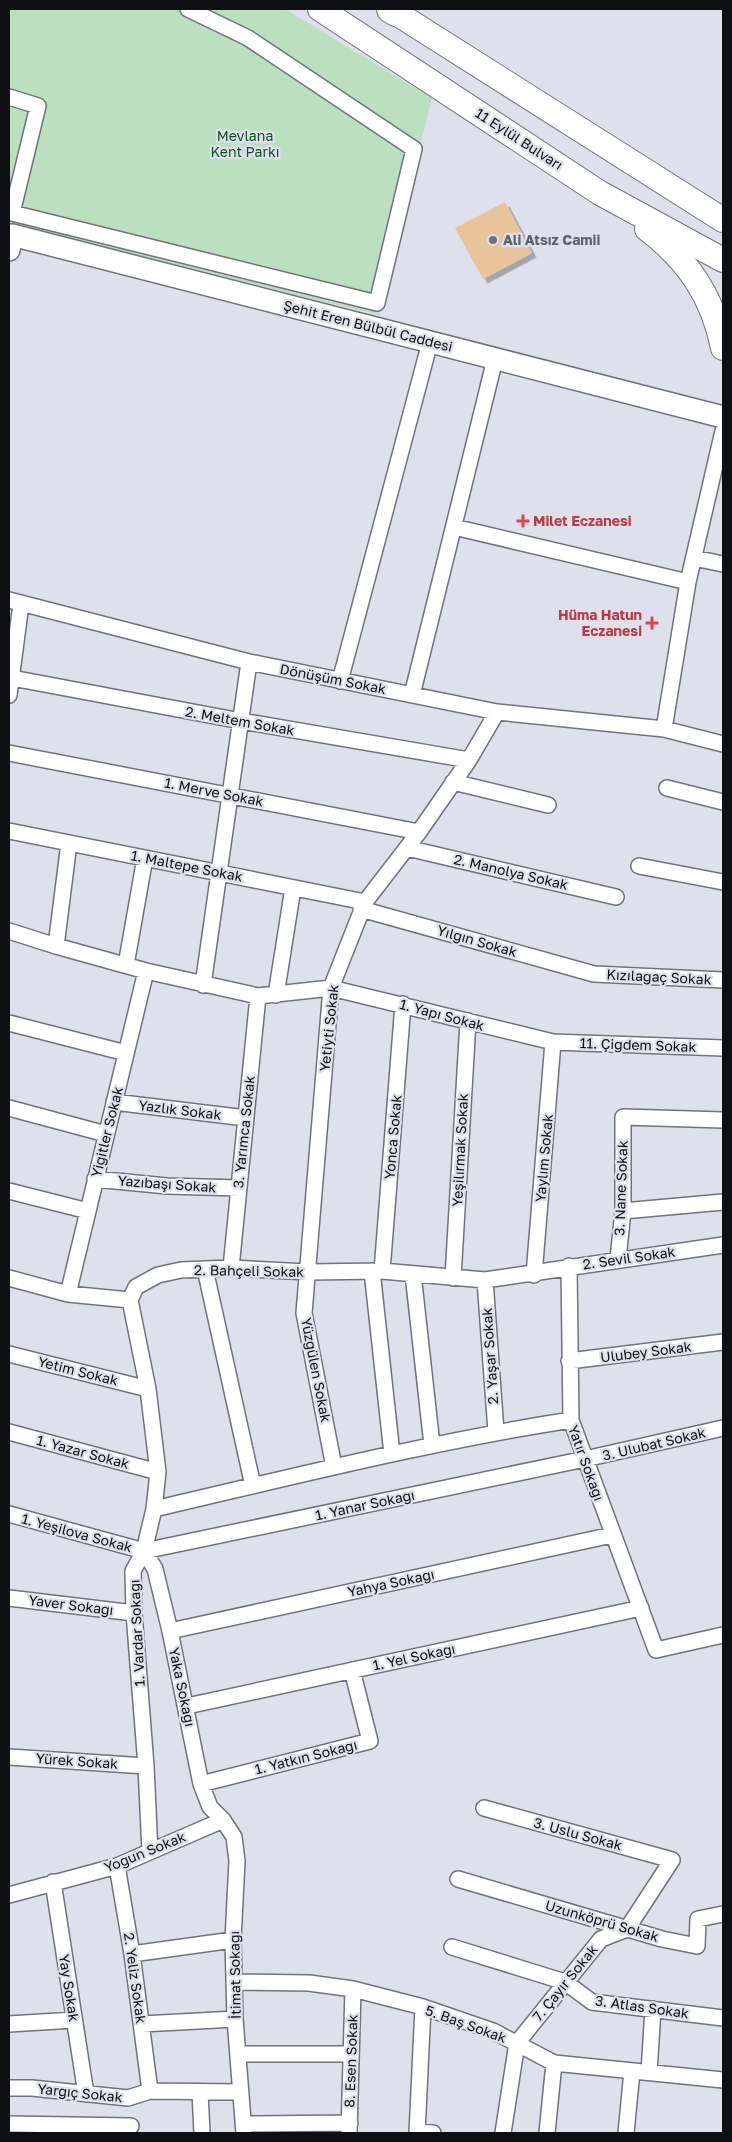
<svg xmlns="http://www.w3.org/2000/svg" width="732" height="2142" viewBox="0 0 732 2142" font-family="'Golos Text',sans-serif">
<style>
.green{fill:#bbdfbf}
.building{fill:#e9c39a;filter:url(#shadow)}
.lines{fill:none;stroke-linecap:round;stroke-linejoin:round}
.street-casing{stroke:#70737c;stroke-width:18}
.secondary-casing{stroke:#70737c;stroke-width:24}
.primary-casing{stroke:#70737c;stroke-width:26}
.highway-casing{stroke:#70737c;stroke-width:30}
.street{stroke:#fff;stroke-width:15}
.secondary{stroke:#fff;stroke-width:21}
.primary{stroke:#fff;stroke-width:24}
.highway{stroke:#fff;stroke-width:28}
.worship-dot{fill:#6b7280;stroke:#dee1ec;stroke-width:2}
.health-dot{fill:#e0444e;stroke:#dee1ec;stroke-width:2}
.labels{text-anchor:middle;stroke-width:4.5;stroke-linejoin:round;paint-order:stroke}
.park-label{font-size:14px;fill:#105122;stroke:#dee1ec}
.street-label{font-size:14px;fill:#0e0f12;stroke:#dee1ec}
.worship-label{font-size:14px;font-weight:bold;fill:#5b616d;stroke:#dee1ec;text-anchor:start}
.health-label{font-size:14px;font-weight:bold;fill:#be3a42;stroke:#dee1ec;text-anchor:start}
</style>
<defs>
<filter id="shadow"><feDropShadow dx="4.5" dy="4.5" stdDeviation="0" flood-color="#0004"/></filter>
</defs>
<rect width="100%" height="100%" fill="#dee1ec"/>
<path class="green" d="M9,9H285L432,98L379,315L9,225Z"/>
<path class="building" d="M505,202L532,253L483,279L455,228Z"/>
<g class="lines">
<g class="street-casing">
<path id="street" d="M9,97L38,106L12,213L377,303L414,149L248,38L188,9
M454,527L688,582
M694,558L723,564
M9,600L249,662L497,712L664,729L723,744
M12,678L241,721L469,760
M340,681L430,342
M9,695L21,604
M412,695L495,359
M664,729L688,582L723,431
M9,753L419,832
M453,782L548,805
M667,788L723,802
M9,831L365,902
M407,848L616,897
M639,866L723,882
M361,909L594,974L723,980
M9,931L56,946L146,971L258,996L331,988L553,1042L723,1048
M56,946L69,843
M126,965L145,858
M203,985L249,662
M276,995L293,888
M9,1023L126,1053
M114,1102L246,1118
M9,1108L106,1134
M95,1179L167,1186L239,1188
M9,1191L88,1211
M623,1211L723,1202
M618,1259L623,1211V1117L723,1120
M569,1266L571,1420L656,1650L723,1635
M231,1268L258,996
M205,1269L253,1486
M372,1271L392,1454
M382,1271L403,1004
M413,1274L432,1445
M534,1275L553,1042
M9,1278L68,1294L130,1300L136,1287L158,1275L181,1270L231,1268L308,1272L382,1271L485,1280L723,1245
M453,1278L468,1021
M485,1280L496,1432
M68,1294L146,971
M130,1300L148,1389L158,1472L154,1509L144,1551L133,1571L134,1613L146,1766L150,1852
M9,1354L148,1389
M569,1361L723,1342
M9,1432L158,1472
M334,1467L304,1313L331,988L365,902L419,832L469,760L497,712
M154,1509C292,1477 430,1442 571,1420
M9,1514L144,1551L585,1459L723,1428
M144,1551L155,1569L170,1631L201,1784L210,1807L223,1820L234,1837L237,1861L233,1940L235,2019L244,2133
M9,1598L134,1613
M170,1631L612,1535
M187,1706L641,1608
M9,1757L146,1766
M201,1784L370,1741L352,1670
M484,1808L672,1860L627,1929L601,1939L517,2043L503,2133
M117,1866L132,1954L150,2091
M458,1879L662,1939L697,1946L698,1919L723,1914
M53,1882L86,2094
M9,1895L117,1866L223,1820
M452,1947L565,1982L592,2002L723,2018
M132,1954L233,1940
M236,1982L309,1983L353,1989L423,2007L493,2031L554,2063L723,2080
M9,2024L74,2020
M142,2024L235,2019
M238,2054H351
M649,2072L653,2009
M9,2088H32L128,2098L150,2091L241,2092
M200,2092L202,2133
M9,2124L131,2126
M243,2124L350,2123
M417,2132L433,2133
M349,2133L353,1989
M417,2133L423,2007
M547,2133L554,2063
M626,2133L632,2071"/>
</g>
<g class="secondary-casing">
<path id="secondary" d="M9,250L12,235L723,417"/>
</g>
<g class="primary-casing">
<path id="primary" d="M320,9L600,193L723,260
M390,9L723,220
M647,229C688,260 713,297 723,348"/>
</g>
<g class="highway-casing">
<path id="highway" d="M391,9L396,12"/>
</g>
<use href="#street" class="street"/>
<use href="#secondary" class="secondary"/>
<use href="#primary" class="primary"/>
<use href="#highway" class="highway"/>
</g>
<circle class="worship-dot" cx="493" cy="240" r="5"/>
<g class="health-dot">
<path d="M520.5 513.5h5v5h5v5h-5v5h-5v-5h-5v-5h5z"/>
<path d="M649.5 615.5h5v5h5v5h-5v5h-5v-5h-5v-5h5z"/>
</g>
<g class="labels">
<g class="park-label">
<text x="245" y="141">Mevlana<tspan x="245" dy="16">Kent Parkı</tspan></text>
</g>
<g class="street-label">
<text transform="translate(519 139) rotate(33)" y="5">11 Eylül Bulvarı</text>
<text transform="translate(368 326) rotate(14)" y="5">Şehit Eren Bülbül Caddesi</text>
<text transform="translate(333 679) rotate(11)" y="5">Dönüşüm Sokak</text>
<text transform="translate(240 721) rotate(10)" y="5">2. Meltem Sokak</text>
<text transform="translate(214 792) rotate(11)" y="5">1. Merve Sokak</text>
<text transform="translate(187 866) rotate(11)" y="5">1. Maltepe Sokak</text>
<text transform="translate(511 872) rotate(13)" y="5">2. Manolya Sokak</text>
<text transform="translate(477 941) rotate(16)" y="5">Yılgın Sokak</text>
<text transform="translate(659 977) rotate(3)" y="5">Kızılağaç Sokak</text>
<text transform="translate(442 1015) rotate(15)" y="5">1. Yapı Sokak</text>
<text transform="translate(329 1028) rotate(-84)" y="5">Yetiyti Sokak</text>
<text transform="translate(638 1045) rotate(2)" y="5">11. Çiğdem Sokak</text>
<text transform="translate(180 1110) rotate(7)" y="5">Yazlık Sokak</text>
<text transform="translate(107 1132) rotate(-76)" y="5">Yiğitler Sokak</text>
<text transform="translate(244 1132) rotate(-84)" y="5">3. Yarımca Sokak</text>
<text transform="translate(393 1137) rotate(-85)" y="5">Yonca Sokak</text>
<text transform="translate(460 1150) rotate(-87)" y="5">Yeşilırmak Sokak</text>
<text transform="translate(544 1158) rotate(-85)" y="5">Yaylım Sokak</text>
<text transform="translate(167 1184) rotate(4)" y="5">Yazıbaşı Sokak</text>
<text transform="translate(621 1188) rotate(-88)" y="5">3. Nane Sokak</text>
<text transform="translate(629 1258) rotate(-8)" y="5">2. Sevil Sokak</text>
<text transform="translate(249 1271) rotate(1)" y="5">2. Bahçeli Sokak</text>
<text transform="translate(646 1352) rotate(-7)" y="5">Ulubey Sokak</text>
<text transform="translate(490 1356) rotate(-94)" y="5">2. Yaşar Sokak</text>
<text transform="translate(316 1370) rotate(79)" y="5">Yüzgülen Sokak</text>
<text transform="translate(78 1371) rotate(14)" y="5">Yetim Sokak</text>
<text transform="translate(654 1444) rotate(-13)" y="5">3. Ulubat Sokak</text>
<text transform="translate(83 1452) rotate(15)" y="5">1. Yazar Sokak</text>
<text transform="translate(586 1463) rotate(70)" y="5">Yatır Sokağı</text>
<text transform="translate(365 1505) rotate(-12)" y="5">1. Yanar Sokağı</text>
<text transform="translate(77 1533) rotate(15)" y="5">1. Yeşilova Sokak</text>
<text transform="translate(391 1583) rotate(-12)" y="5">Yahya Sokağı</text>
<text transform="translate(71 1605) rotate(7)" y="5">Yaver Sokağı</text>
<text transform="translate(137 1633) rotate(-93)" y="5">1. Vardar Sokağı</text>
<text transform="translate(414 1657) rotate(-12)" y="5">1. Yel Sokağı</text>
<text transform="translate(182 1687) rotate(78)" y="5">Yaka Sokağı</text>
<text transform="translate(306 1757) rotate(-14)" y="5">1. Yatkın Sokağı</text>
<text transform="translate(77 1761) rotate(4)" y="5">Yürek Sokak</text>
<text transform="translate(578 1834) rotate(15)" y="5">3. Uslu Sokak</text>
<text transform="translate(145 1852) rotate(-22)" y="5">Yoğun Sokak</text>
<text transform="translate(602 1921) rotate(16)" y="5">Uzunköprü Sokak</text>
<text transform="translate(235 1975) rotate(-91)" y="5">İtimat Sokağı</text>
<text transform="translate(135 1978) rotate(82)" y="5">2. Yeliz Sokak</text>
<text transform="translate(565 1983) rotate(-51)" y="5">7. Çayır Sokak</text>
<text transform="translate(69 1988) rotate(81)" y="5">Yay Sokak</text>
<text transform="translate(642 2007) rotate(8)" y="5">3. Atlas Sokak</text>
<text transform="translate(466 2024) rotate(20)" y="5">5. Baş Sokak</text>
<text transform="translate(351 2061) rotate(-88)" y="5">8. Esen Sokak</text>
<text transform="translate(80 2093) rotate(6)" y="5">Yargıç Sokak</text>
</g>
<g class="worship-label">
<text x="503" y="245">Ali Atsız Camii</text>
</g>
<g class="health-label">
<text x="533" y="526">Milet Eczanesi</text>
<text x="642" y="620" text-anchor="end">Hüma Hatun<tspan x="642" dy="16">Eczanesi</tspan></text>
</g>
</g>
<rect width="732" height="2142" fill="none" stroke="#0e0f12" stroke-width="20"/>
</svg>
